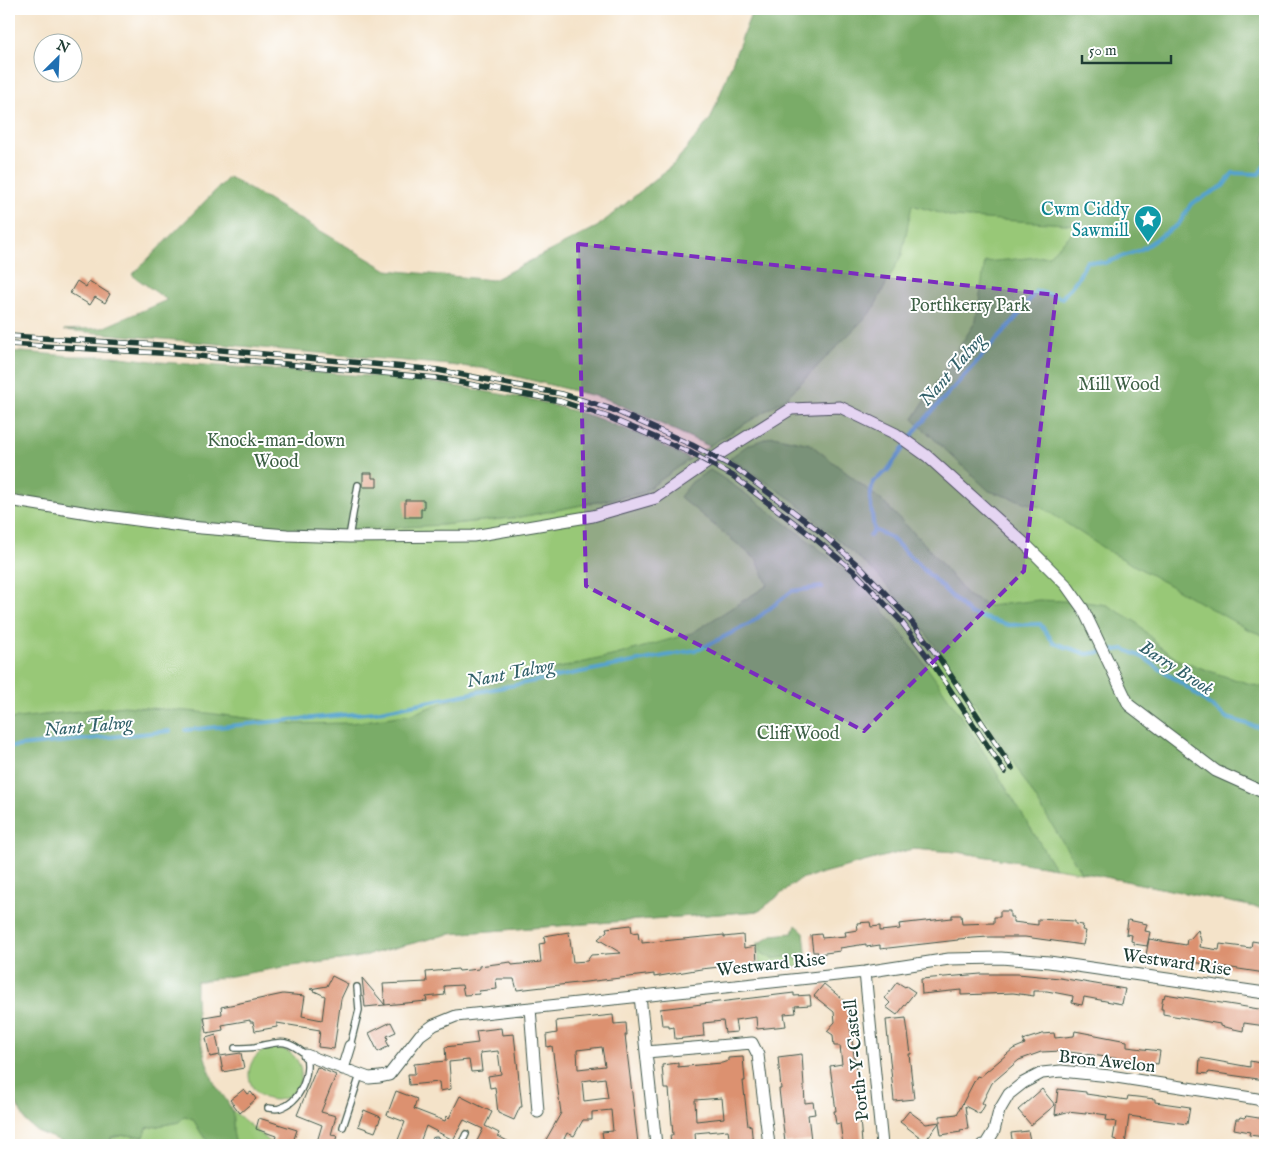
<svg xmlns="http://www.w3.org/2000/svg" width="1274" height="1154" viewBox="0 0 1274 1154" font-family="'IM FELL English',serif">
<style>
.green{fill:#98c877;stroke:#5c8256}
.forest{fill:#7aac68;stroke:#4c744e}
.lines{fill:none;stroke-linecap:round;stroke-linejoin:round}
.stream{stroke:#55a3ce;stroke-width:4}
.building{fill:#dc916f;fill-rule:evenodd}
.service-casing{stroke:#3f564a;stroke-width:8}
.minor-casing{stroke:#3f564a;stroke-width:13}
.service{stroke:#fff;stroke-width:5.5}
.minor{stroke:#fff;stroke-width:11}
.rail-casing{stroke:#1f3d34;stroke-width:5.5}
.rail{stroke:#fff;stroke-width:4;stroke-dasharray:11;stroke-linecap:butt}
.marked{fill:#7b2cbf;fill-opacity:0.2;stroke:#7b2cbf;stroke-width:4;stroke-dasharray:10 6;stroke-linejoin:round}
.labels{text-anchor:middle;stroke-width:4;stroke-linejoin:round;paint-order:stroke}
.culture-label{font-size:18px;fill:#0d838f;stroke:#fff;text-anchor:end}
.park-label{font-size:18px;fill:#3d6045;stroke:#fff}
.street-label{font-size:18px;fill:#1f3d34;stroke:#fff}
.water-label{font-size:19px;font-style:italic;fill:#32616a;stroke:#fff}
</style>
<rect width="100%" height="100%" fill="#fff"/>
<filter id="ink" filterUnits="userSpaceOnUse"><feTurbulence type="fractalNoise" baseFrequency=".02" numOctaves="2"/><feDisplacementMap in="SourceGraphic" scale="10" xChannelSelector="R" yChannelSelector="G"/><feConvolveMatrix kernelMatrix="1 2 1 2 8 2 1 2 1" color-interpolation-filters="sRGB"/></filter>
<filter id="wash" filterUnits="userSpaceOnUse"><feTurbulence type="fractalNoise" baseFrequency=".0096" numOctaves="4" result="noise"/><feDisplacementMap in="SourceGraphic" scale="20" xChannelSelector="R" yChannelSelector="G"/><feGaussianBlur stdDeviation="1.12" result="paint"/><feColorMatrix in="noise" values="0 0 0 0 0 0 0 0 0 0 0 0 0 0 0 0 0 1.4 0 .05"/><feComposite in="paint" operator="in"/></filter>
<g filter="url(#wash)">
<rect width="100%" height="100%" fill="#f4e3c9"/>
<path class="green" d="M753,9H1265V909L1081,872L958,852L912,849L800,879L759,911L449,934L355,958L9,1000V495L442,525L521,517L642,493L668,473L709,446L607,399L482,368L447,365L493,280L597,227L674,164L711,118Z
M757,943H760V952L792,956L801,963L807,960V965L760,970Z
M249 1074a26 26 0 1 1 52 0a26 26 0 1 1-52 0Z
M232,1110L269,1141L280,1145H227L236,1142L232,1133L233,1125Z
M185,1116L193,1119L201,1133L211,1145H111V1138L126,1135L144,1137L147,1128L179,1122Z"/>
<path class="forest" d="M753,9H1265V636L1247,629L1105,549L1043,508L989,491L913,419L976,321L985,262L1048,256L1081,225L953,217L912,205L902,254L872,311L785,399L709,446L607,399L482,368L64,330L102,328L167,300L132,275L229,177L387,270L493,280L597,227L674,164L711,118Z
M9,351L72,356H113L160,362L383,377L443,384L534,400L592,416L646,437L690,459L642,493L521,517L442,525L332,531L274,530L132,516L9,495Z
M773,436L810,444L881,500L922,541L968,596L989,606L1039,600L1085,602L1107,605L1136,622L1159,646L1178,660L1230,678L1265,688V909L1081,872L1007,752L950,666L911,613L876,573L794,501L730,458L748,445Z
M710,470C742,490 772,513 802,536C823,552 846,570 865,590C939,672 997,774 1055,868L958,852L912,849L800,879L759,911L449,934L355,958L284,967L196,982C195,1015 200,1049 213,1080C217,1090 227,1098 231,1109C236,1120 230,1130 236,1142L227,1145H211L201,1133L193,1119L185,1116L179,1122L147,1128L144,1137L126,1135L111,1137V1145H71L38,1132L26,1122L15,1101L9,1097V719L124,706L199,712L293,724L351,723L412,714L497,682L616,655L692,633L768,585L757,560L680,497L692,482Z
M796,925L804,932L807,960L801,963L792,956L772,959L760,952V943L772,935L793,933Z"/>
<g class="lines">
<path class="stream" d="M874,530L890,537L970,614L1009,625L1040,624L1054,643L1087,654L1124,649L1144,658L1184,685L1227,718L1265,729
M870,536L874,530L870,498L873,482L887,471L919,426L1016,318L1036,291L1062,298L1078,278L1087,261L1105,263L1140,250L1179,224L1191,204L1223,186L1233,173L1259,174L1265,164
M186,730L375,712L700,649L751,623L792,591L822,587
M9,747L170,731"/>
</g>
<g id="blocks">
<path class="building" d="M77,281L86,287L89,281L110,294L105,303L95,297L90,305L70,293Z
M363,473H372V478H377V487H363Z
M405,500H424V509H421V517H405Z
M1000,911H1010V917H1013V922L1038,925V919L1075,921V924L1083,925L1082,930L1086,931L1083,945L1025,937H989L958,939V940L880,949V945L866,947V944L840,948V951L818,954V952H813L811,935L821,934L822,938L846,936L845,932L858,930L857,923L870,922L871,927L880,926V931L900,929L899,924L952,918V915H961L962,924L994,923V917H1000Z
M1128,920L1147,924L1145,931L1150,932L1147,946L1134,944V942L1131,941L1132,935L1126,934Z
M631,925L632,933L638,932L639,940L642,939V943L724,935V937L743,935L744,948L756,946L757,963L701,969L654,977V974L646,975L517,990L514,979H496L497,989L479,991L480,994L464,995L462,985L444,986L445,995L426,997L427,1001L385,1005L383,984L427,982L426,972L458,969L459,971L479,969V966L511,962L512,965L541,962L539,944L545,943L544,936L569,932L573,962L587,961L591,955L621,953L598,939L607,931L606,928Z
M1198,930L1201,941L1200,947L1219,950L1220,944L1251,948L1252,941L1264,943L1263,952H1265V973L1146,955L1149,939L1186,945L1187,939H1190Z
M981,974H1018L1060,978L1125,989L1122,1004L1084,997L1082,1005L1072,1003L1073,996L1047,991H1034V996L1013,993L961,995V990L922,994L921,979Z
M332,976L348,984L341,999L334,1049L318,1047L320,1030L277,1023V1027L255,1031L253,1022H250V1020L222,1025L223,1030L207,1033L204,1017L222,1014L221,1007L283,994L305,996L302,1016L322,1020L325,996L310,989L327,986Z
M362,978L385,1005L365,1007Z
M897,982L905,987L906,986L915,992L897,1015L886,1007L890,1003L885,998Z
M824,984L847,1003L856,1070H857L861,1100L862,1104L859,1105L862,1144L861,1145H843L840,1123L836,1124L834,1111H836L830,1066L842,1064L840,1046H834L833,1035L827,1031L835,1022L834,1012L814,996Z
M794,993V996L810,995L811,1005L795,1006L796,1013L784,1014L786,1026L757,1029L756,1017L735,1020L737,1032L725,1033L723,1021L703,1023L704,1036L675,1039L674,1027L669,1028V1025H662L660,1009Z
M1165,994L1265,1010V1026L1244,1023L1243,1031L1220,1026V1024L1163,1014V1009H1161L1163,997L1164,998Z
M613,1015L614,1024L626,1023L627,1035H625L638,1143L635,1144V1145H616V1143L604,1144L602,1132L613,1131L611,1110L592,1112V1120H583L574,1136L567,1133L561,1145H543L561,1113L552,1046L547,1047L546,1035L557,1033L556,1021ZM602,1047L605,1066L578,1069L577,1050ZM605,1078L608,1098L584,1101L582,1081Z
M906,1018L911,1054H909L914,1099L894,1101L886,1020Z
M391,1022L396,1032L387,1036L388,1039L386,1040L389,1046L378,1052L369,1033Z
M501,1028L502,1035L514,1034L522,1107H520L514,1120L498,1113L495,1087L490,1088L488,1076L501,1074L498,1051L480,1053L482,1071L471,1072L469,1060L449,1062L451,1089L440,1091L439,1082L409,1085L408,1074H415L414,1064L446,1061L445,1047L478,1043L476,1031Z
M1075,1031L1127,1041V1047L1160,1051L1158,1064L1062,1051L1041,1052L1019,1060L992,1083L982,1103L985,1105L980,1114L965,1106L968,1129L960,1130L961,1132L941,1135L939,1123L925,1141L900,1122L909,1111L926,1124L940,1122V1116L957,1114L977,1076L980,1077L1013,1049L1025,1044L1023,1040L1042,1034L1054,1033L1055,1038L1074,1036Z
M216,1035L220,1055L210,1057L206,1038Z
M241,1053L244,1068L223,1072L220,1056Z
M802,1054L805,1103L813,1102L815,1114L808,1115L811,1140L785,1143L779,1089H781L778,1057Z
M743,1057L745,1081H743L748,1126L751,1125L753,1145H730L728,1130L695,1133L696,1145H671L670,1135H673L669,1089H664L662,1065L678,1063V1067L698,1065L722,1063L728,1061V1058ZM722,1098L724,1118L696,1121L695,1100Z
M1200,1058L1250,1067V1061L1265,1064V1080L1209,1072L1208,1074L1199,1073Z
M317,1067L336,1075L321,1112L336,1116L331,1135L337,1136L334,1145H316L322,1125L297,1115Z
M244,1089L248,1094L251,1092L256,1099L240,1113L230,1100Z
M1042,1089L1055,1105L1031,1125L1018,1110Z
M1058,1089L1086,1092V1094L1127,1100L1128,1096L1155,1099V1102L1190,1107L1187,1124L1129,1116L1125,1145H1117V1140L1113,1139L1116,1122L1106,1120L1107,1115L1086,1112V1114L1067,1112L1055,1115Z
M396,1091L417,1099L414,1109L445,1121L447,1116L449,1118L460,1096L492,1112L485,1126L499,1133L498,1136L515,1145H475L483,1129L464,1120L453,1140L426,1126L419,1145H410L398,1140L405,1122L387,1115Z
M364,1110L381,1117L375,1132L358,1126Z
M1246,1116L1265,1119V1137L1249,1135L1250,1132L1234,1129L1236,1119H1239L1240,1117L1244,1118Z
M259,1118L297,1130L292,1145H282L274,1143L276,1136L256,1129Z
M1028,1131L1031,1145H1013L1011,1133Z"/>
</g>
</g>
<g filter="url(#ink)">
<use href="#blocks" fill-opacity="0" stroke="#3f564a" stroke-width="1"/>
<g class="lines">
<g class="service-casing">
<path id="service" d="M349,537L358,485
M350,1046L359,1010L357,987
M235,1048C241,1048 249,1048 255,1047C279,1042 285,1037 306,1055C310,1075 301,1102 280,1108C276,1110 271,1108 268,1108
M343,1127L360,1075
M461,1145L466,1134"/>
</g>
<g class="minor-casing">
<path id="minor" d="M9,500L107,516L189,527L287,535L349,537L473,536L593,516L656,498L724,451L791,409L840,407L896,434L927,456L1026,545L1066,585L1083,609L1129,705L1216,771L1265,793
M865,972L882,1145
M640,996L656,1145
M530,1008L538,1112
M646,1052L752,1043L758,1055L769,1145
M306,1055L369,1078L380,1077L389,1075L420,1035L434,1025L456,1016L865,972L949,959L1001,958L1049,962L1265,993
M343,1069L350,1046
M436,1143L440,1145
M982,1145L986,1144L994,1131L999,1111L1009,1094L1023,1083L1042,1073L1061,1071L1110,1076L1239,1096L1257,1099L1265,1103"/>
</g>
<use href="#service" class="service"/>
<use href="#minor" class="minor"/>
<g class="rail-casing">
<path id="rail" d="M9,336L177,346L438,370L562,394L611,409L692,445L737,469L818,530L861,568L906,615L940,659L1012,768
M9,344L176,354L437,378L560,401L608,417L689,452L733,476L813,537L856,573L900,620L933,664L1005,772"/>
</g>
<use href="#rail" class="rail"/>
</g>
</g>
<path class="marked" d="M578,244L1056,295L1024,571L864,731L586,586Z"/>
<defs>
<g id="sight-pin" transform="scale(1.4375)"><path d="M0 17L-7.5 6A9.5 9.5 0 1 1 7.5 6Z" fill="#0f9aa8" stroke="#fff"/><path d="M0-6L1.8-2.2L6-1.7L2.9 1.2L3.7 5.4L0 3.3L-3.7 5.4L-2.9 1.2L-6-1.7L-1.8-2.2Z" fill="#fff"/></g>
</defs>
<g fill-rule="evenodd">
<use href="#sight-pin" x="1148" y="219"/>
</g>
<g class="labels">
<g class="culture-label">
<text x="1129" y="215">Cwm Ciddy<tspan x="1129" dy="21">Sawmill</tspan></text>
</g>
<g class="park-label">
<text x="970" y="311">Porthkerry Park</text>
<text x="1119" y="390">Mill Wood</text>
<text x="276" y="446">Knock-man-down<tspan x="276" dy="21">Wood</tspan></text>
<text x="798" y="739">Cliff Wood</text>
</g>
<g class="street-label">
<text transform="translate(1177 962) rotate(8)" y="6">Westward Rise</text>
<text transform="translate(771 964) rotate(-6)" y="6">Westward Rise</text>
<text transform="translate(856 1060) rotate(-96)" y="6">Porth-Y-Castell</text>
<text transform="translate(1107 1061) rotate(6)" y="6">Bron Awelon</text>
</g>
<g class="water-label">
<text transform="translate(951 369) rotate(-49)" y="7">Nant Talwg</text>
<text transform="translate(1177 667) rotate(33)" y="7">Barry Brook</text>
<text transform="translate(510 672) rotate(-11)" y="7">Nant Talwg</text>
<text transform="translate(88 725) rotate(-5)" y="7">Nant Talwg</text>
</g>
</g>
<rect width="1274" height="1154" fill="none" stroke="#fff" stroke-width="30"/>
<g transform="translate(58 58) rotate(24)"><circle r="24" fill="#ffffff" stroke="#a5b1ae"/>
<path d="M0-4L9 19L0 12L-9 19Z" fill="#1f6fb2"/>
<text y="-8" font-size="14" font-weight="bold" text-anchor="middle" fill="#1f3d34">N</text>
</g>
<path d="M1082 55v8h89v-8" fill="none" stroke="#1f3d34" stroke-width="2.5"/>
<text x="1089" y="55" font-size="15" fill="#1f3d34" stroke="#ffffff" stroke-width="4" paint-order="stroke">50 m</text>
</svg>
